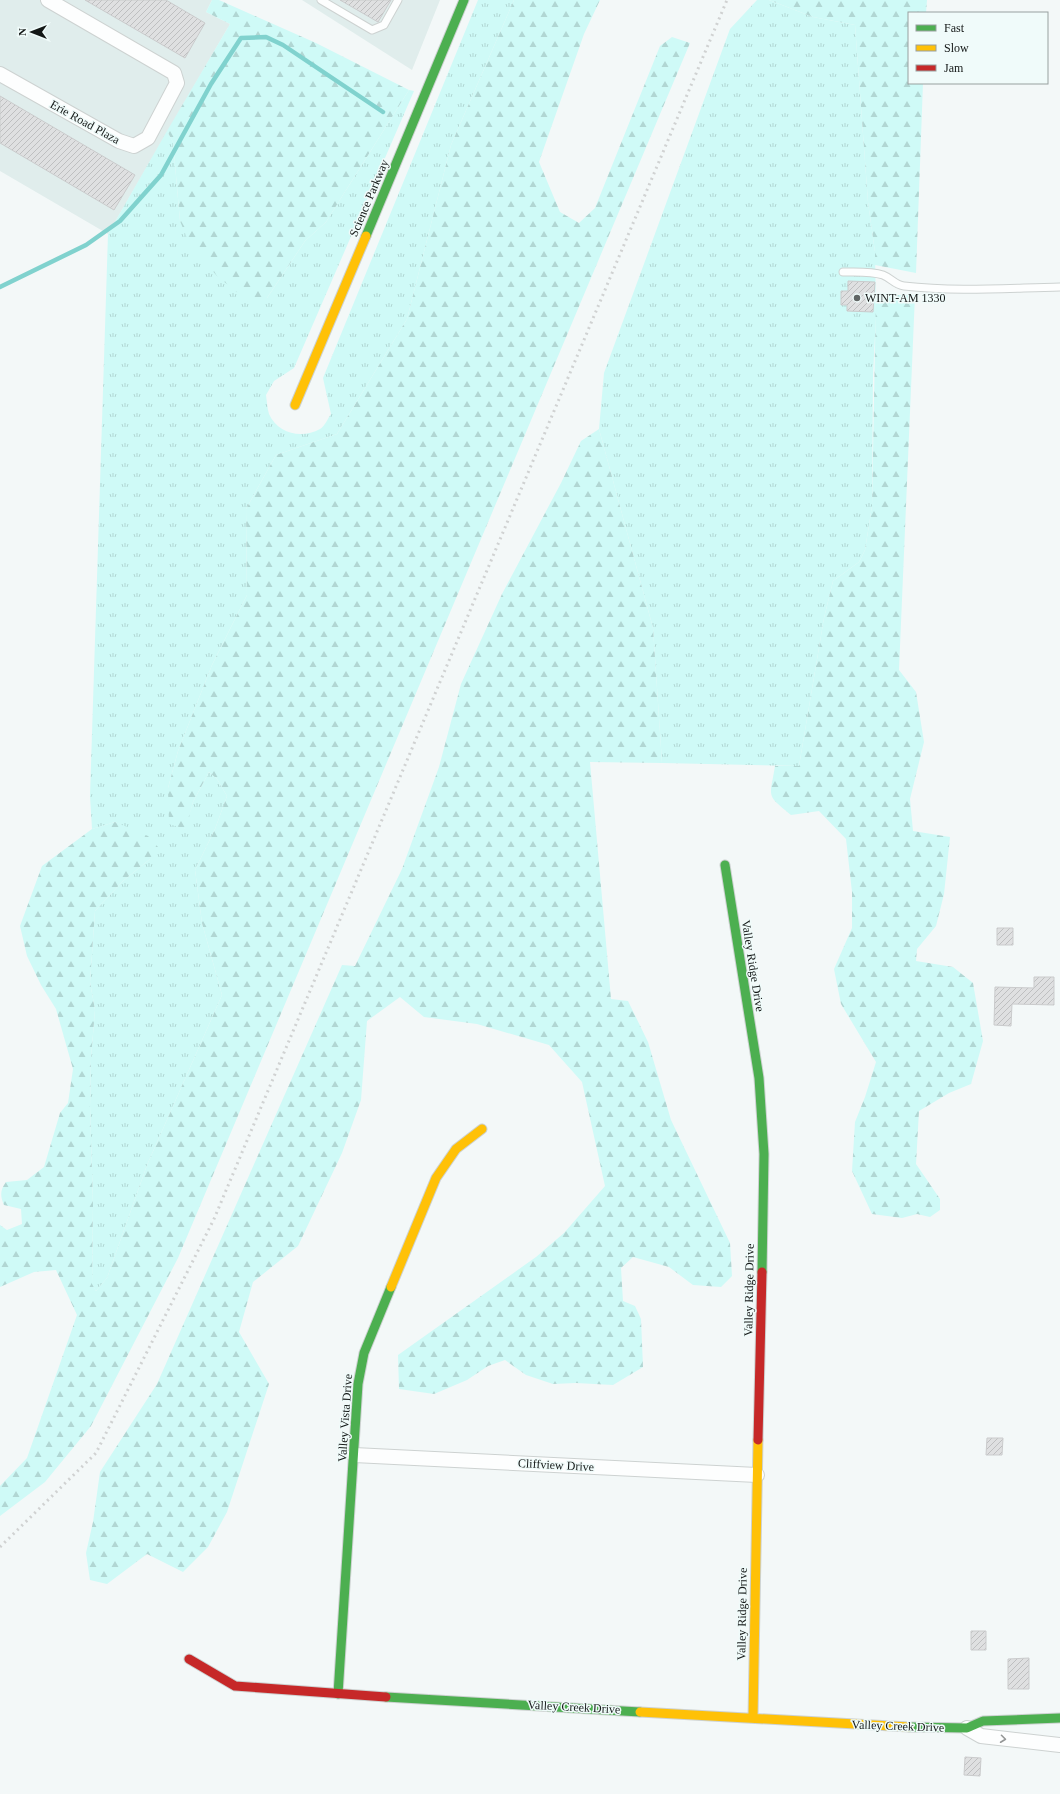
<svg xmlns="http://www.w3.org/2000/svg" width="1060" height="1794" viewBox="0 0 1060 1794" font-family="Georgia,serif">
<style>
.built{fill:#e0edec}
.grass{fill:url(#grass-tufts)}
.forest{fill:url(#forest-firs)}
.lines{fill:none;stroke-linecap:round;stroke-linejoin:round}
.stream{stroke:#80d2ce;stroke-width:4.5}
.building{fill:url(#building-hatch);stroke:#cacbcc}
.lane-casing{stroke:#cdd2d1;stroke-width:9}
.street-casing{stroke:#cdd2d1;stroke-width:16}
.fast-casing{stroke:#cdd2d1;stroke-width:11}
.slow-casing{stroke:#cdd2d1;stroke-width:11}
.jam-casing{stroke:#cdd2d1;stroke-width:11}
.lane{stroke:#fdfefe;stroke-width:7}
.street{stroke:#fdfefe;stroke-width:14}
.fast{stroke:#4caf50;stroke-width:9}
.slow{stroke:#ffc107;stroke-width:9}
.jam{stroke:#c62828;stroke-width:9}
.rail{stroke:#d0d2d2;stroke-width:3;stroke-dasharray:2 4;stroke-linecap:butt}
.oneway{stroke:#949696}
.poi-dot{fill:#616665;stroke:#f0fbfa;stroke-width:1.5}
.labels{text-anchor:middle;stroke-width:3;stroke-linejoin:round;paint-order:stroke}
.street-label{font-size:12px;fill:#131716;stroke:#f0fbfa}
.poi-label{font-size:12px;fill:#131716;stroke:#f0fbfa;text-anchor:start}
</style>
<defs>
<pattern id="grass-tufts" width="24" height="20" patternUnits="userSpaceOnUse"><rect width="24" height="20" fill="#cffaf7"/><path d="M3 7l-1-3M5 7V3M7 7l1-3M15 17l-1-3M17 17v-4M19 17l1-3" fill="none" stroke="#b1d6d3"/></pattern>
<pattern id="forest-firs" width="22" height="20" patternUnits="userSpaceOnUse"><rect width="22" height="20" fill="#cffaf7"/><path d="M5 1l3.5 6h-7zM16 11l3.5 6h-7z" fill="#b1d6d3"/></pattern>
<pattern id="building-hatch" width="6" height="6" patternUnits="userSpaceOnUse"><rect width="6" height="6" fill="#dfe0e1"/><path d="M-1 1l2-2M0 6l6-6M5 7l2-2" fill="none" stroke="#bebfc0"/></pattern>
</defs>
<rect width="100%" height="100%" fill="#f3f8f8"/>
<path class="built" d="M0,0H212L206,12L230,24L108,234L0,171Z
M302,0H440L412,70Z"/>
<path class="grass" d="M478,0H514L451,145L407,319L337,434L276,455L246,509L247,595L212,665L178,751L168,788L185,829L193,802L209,772L217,779L227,796L215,829L195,870L202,923L222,995L147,1165L107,1278L96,1291L92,1285L93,1205L90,1106L91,1058L95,1010L90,982L95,911L123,881L150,859L129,829L115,822L92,829L90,796L108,234L167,131L173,142L180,221L267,298L305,241L326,222L409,90L414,91L294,368L274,381L266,395C267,401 267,408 269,414C278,434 302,439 320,429C325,426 328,418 331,414L323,378Z
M757,0H769L813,17L855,25L868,202L875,252L876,316L873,375L872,506L865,550L859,562L833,581L824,618L799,766L662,763L653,628L599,429L604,373L730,29Z"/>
<path class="forest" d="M212,0H219L316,43L409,90L326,222L305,241L267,298L255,307L217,276L190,245L180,221L173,142L167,131L230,24L206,12Z
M514,0H600L584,34L539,162L560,212L579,223L595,208L660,46L672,37L690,43L178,1258L91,1426L45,1482L0,1516V1486L27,1458L77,1315L56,1270L34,1272L0,1287V1225L7,1230L22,1224L21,1209L4,1205C0,1196 0,1190 6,1182L27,1180L44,1167L60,1113L68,1103L73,1069L56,1009L41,985L27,956L20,926L42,866L92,829L115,822L148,836L158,847L150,859L123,881L95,911L90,982L95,1010L91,1058L90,1106L93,1205L92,1284L96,1291L107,1278L147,1165L222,995L202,923L195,870L215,829L227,796L217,779L209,772L193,802L186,829L169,824L168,788L178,751L212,665L247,595L246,509L276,455L337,434L407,319L451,145Z
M769,0H927L926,13H909V83H923L916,273L875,265V252L868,202L855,25L813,17Z
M876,295H915L899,670L916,692L924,742L910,799L913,831L950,837L944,894L936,926L917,949L916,961L953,967L973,983L983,1041L971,1084L949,1093L919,1111L916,1164L940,1199V1210L930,1217L917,1214L902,1218L872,1214L852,1171L855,1122L865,1097L876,1062L841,1004L834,969L852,928V892L846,839L819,811L791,815C765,794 770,798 775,766H799L824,618L833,581L859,562L865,550L872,506Z
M599,429L653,628L662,763L590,762L611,999L628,1001L648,1042L671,1120L730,1243L732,1276L721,1287L693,1285L669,1267L633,1257L621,1268L623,1301L635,1306L641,1319L643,1367L613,1385L576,1383L553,1384L526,1375L505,1360L488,1366L467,1380L434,1394L399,1389L398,1355L536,1257L564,1233L605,1186L582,1082L549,1045L477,1024L424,1017L400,997L367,1021L361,1100L342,1153L298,1246L253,1282L239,1332L269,1384L227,1512L208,1547L183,1572L147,1554L107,1584L90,1580L86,1553L93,1522L100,1472L157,1384L342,965L355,966L402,869L439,767L461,684L502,594L561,483L581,441Z"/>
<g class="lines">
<path class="stream" d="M0,287L86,245L120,221L161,175L211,84L241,38L266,37L283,45L383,112"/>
</g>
<path class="building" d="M85,0H166L205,23L185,58Z
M340,0H391L378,22Z
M0,96L135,175L114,210L0,143Z
M848,281L875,282L873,312L847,311V305H841V291H848Z
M997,928H1013V945H997Z
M1034,977H1054V1005L1012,1004L1011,1026L994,1025L995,987L1034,988Z
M987,1438H1003L1002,1455H986Z
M971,1631H986V1650H971Z
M1029,1658V1689H1008V1659Z
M965,1757L981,1758L980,1776L964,1775Z"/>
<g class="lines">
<g class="lane-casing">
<path id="lane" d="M321,0L372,30L384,25L398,0
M843,272C856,272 871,271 883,275C891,278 895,285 904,286C955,292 1008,288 1060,287"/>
</g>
<g class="street-casing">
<path id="street" d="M0,74L119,141L134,146L148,138L177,83L174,73L48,0
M354,1455L757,1475
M967,1728L981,1736L1060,1745"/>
</g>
<g class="fast-casing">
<path id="fast" d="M366,236L464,0
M725,865L759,1078L764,1154L762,1272
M338,1694L358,1384L364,1353L391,1287
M386,1697L640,1712
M909,1727L967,1728L983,1721L1060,1718"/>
</g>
<g class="slow-casing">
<path id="slow" d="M295,405L366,236
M391,1287L436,1178L456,1149L482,1129
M640,1712L909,1727
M753,1718L758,1440"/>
</g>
<g class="jam-casing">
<path id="jam" d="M758,1440L762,1272
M189,1659L235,1686L386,1697"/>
</g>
<use href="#lane" class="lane"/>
<use href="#street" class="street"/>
<use href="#fast" class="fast"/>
<use href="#slow" class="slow"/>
<use href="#jam" class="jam"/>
<path class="rail" d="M0,1547L96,1453L214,1219L727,0"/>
</g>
<defs><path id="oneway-chevron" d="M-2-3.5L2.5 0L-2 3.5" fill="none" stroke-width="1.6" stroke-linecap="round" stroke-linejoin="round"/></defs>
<use class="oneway" href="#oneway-chevron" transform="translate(1003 1739) rotate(7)"/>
<circle class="poi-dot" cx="857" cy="298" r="4"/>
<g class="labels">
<g class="street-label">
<text transform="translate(85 122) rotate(29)" y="4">Erie Road Plaza</text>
<text transform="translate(369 198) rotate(-67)" y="4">Science Parkway</text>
<text transform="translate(753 966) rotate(81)" y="4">Valley Ridge Drive</text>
<text transform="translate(749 1290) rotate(-89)" y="4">Valley Ridge Drive</text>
<text transform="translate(345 1418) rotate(-86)" y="4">Valley Vista Drive</text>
<text transform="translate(556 1465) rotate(3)" y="4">Cliffview Drive</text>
<text transform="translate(742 1614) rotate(-89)" y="4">Valley Ridge Drive</text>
<text transform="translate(574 1707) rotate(3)" y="4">Valley Creek Drive</text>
<text transform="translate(898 1726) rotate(2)" y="4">Valley Creek Drive</text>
</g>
<g class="poi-label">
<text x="865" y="302">WINT-AM 1330</text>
</g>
</g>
<rect x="908" y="12" width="140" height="72" fill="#f0fbfa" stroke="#98a09f"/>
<rect x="916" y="25" width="20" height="6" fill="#4caf50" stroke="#98a09f"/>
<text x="944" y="32" font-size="12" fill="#131716">Fast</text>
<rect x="916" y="45" width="20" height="6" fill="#ffc107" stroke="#98a09f"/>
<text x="944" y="52" font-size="12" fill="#131716">Slow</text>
<rect x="916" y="65" width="20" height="6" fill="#c62828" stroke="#98a09f"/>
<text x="944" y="72" font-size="12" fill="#131716">Jam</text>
<g transform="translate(32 32) rotate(270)" stroke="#f0fbfa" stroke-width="3" paint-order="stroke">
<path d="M0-3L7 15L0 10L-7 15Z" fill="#131716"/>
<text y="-6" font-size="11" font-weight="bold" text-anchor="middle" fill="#131716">N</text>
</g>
</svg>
